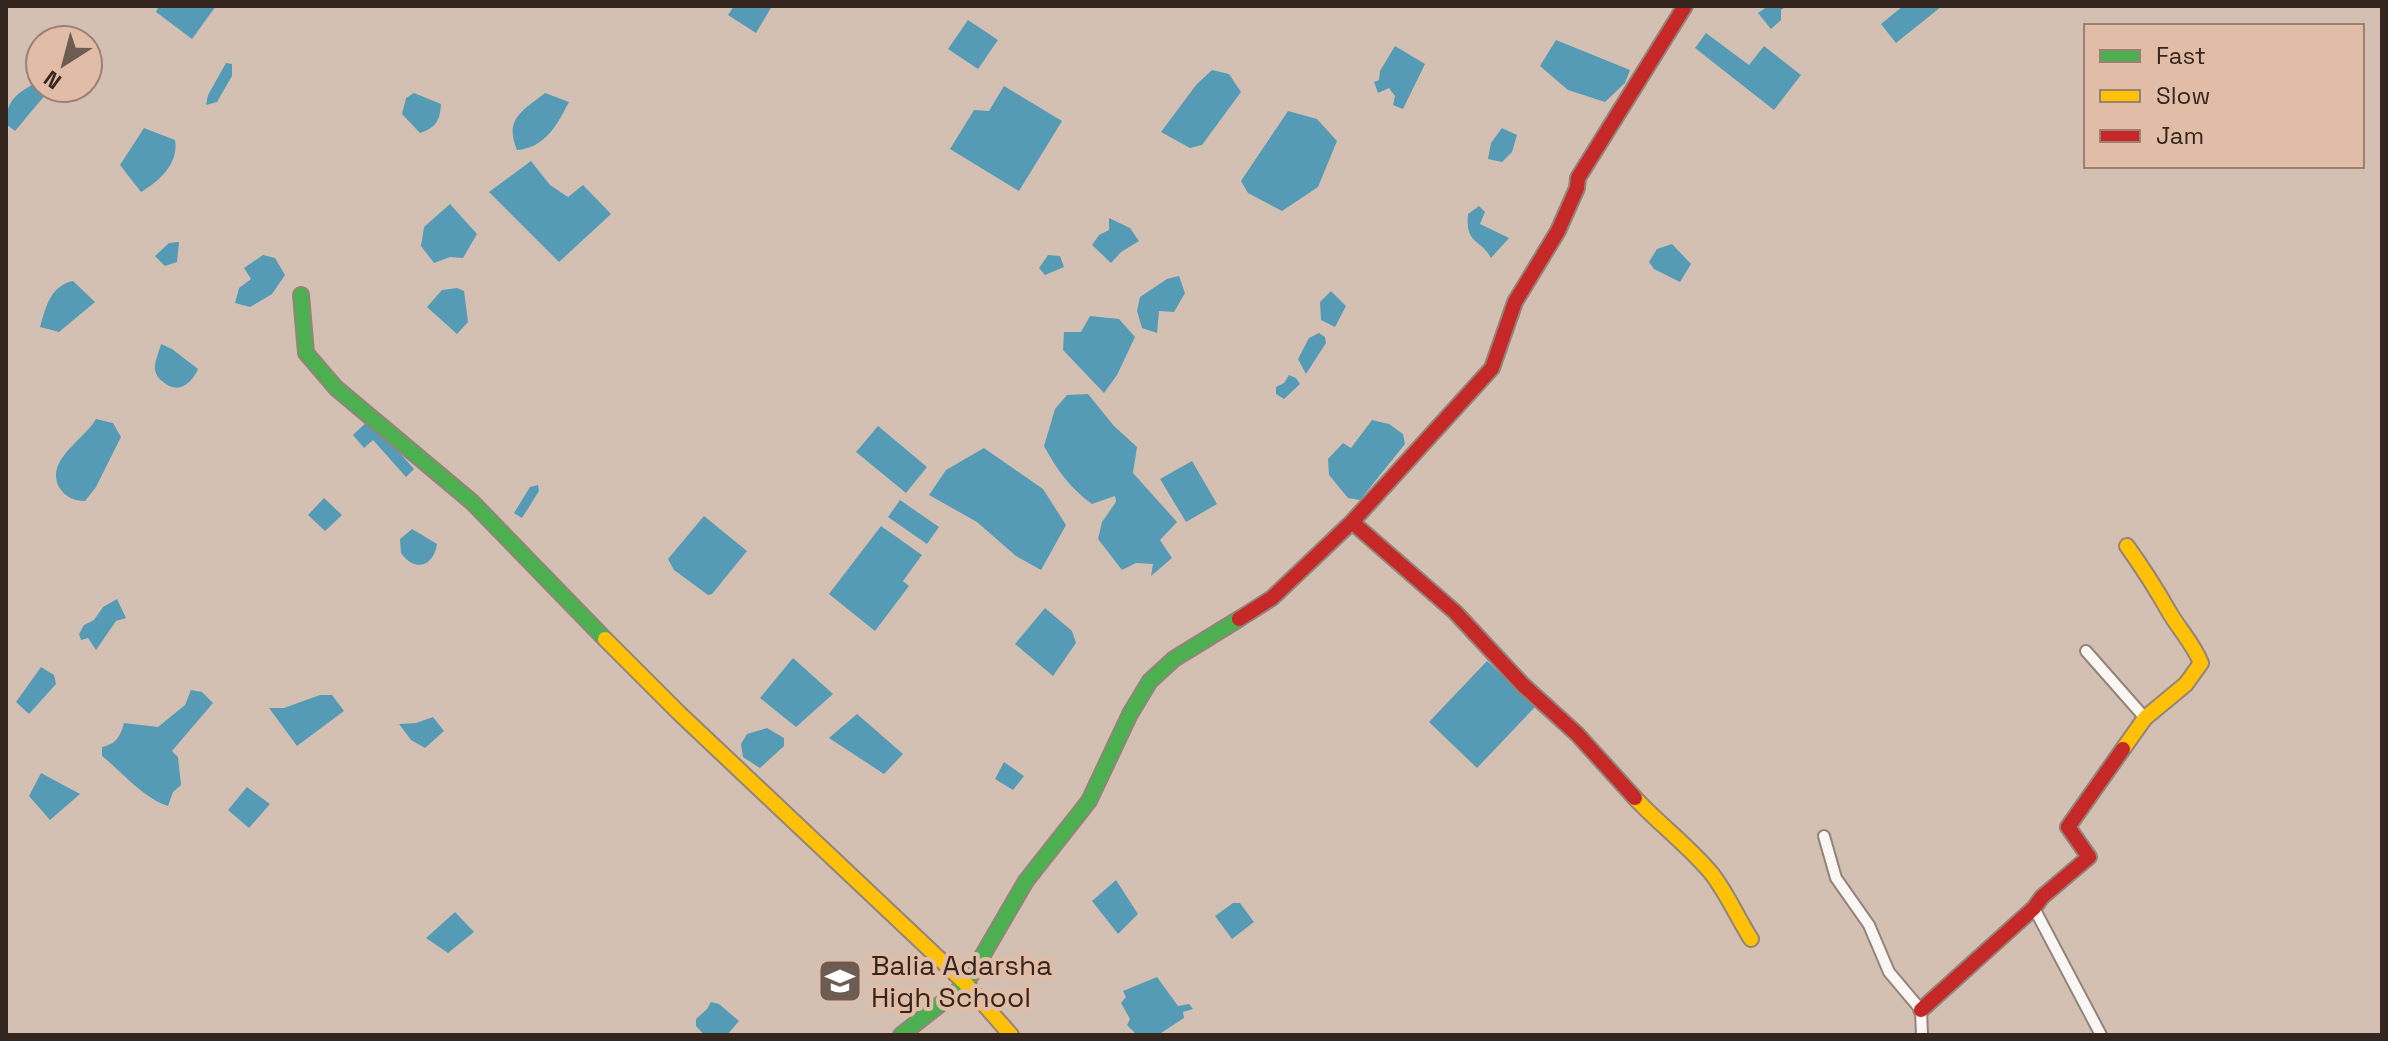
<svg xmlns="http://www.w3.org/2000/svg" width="2388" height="1041" viewBox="0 0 2388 1041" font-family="'Space Grotesk',sans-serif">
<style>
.water{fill:#559bb6}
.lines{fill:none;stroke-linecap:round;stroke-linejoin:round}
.street-casing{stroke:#93847a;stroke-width:14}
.fast-casing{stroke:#93847a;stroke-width:18}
.slow-casing{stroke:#93847a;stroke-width:18}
.jam-casing{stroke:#93847a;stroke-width:18}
.street{stroke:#f9f6f4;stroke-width:10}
.fast{stroke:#4caf50;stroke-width:14}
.slow{stroke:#ffc107;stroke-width:14}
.jam{stroke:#c62828;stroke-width:14}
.labels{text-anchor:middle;stroke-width:8;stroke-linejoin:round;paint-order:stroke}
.poi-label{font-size:28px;fill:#34261e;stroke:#e1bca6;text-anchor:start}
</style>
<rect width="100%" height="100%" fill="#d4c0b3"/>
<path class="water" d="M159,6H216L192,39L156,12Z
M734,6H772L756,33L728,15Z
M1768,6H1787L1781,10V20L1771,29L1758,13Z
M1903,6H1942L1896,43L1881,24Z
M968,20L998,40L978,69L948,49Z
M1706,33L1749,65L1764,46L1801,75L1774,110L1695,48Z
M1556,40L1630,70L1625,83L1605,102L1568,90L1540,66Z
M1395,46L1425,64L1403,109L1393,105L1395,96L1389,88L1378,93L1374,82L1379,80L1380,71Z
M226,63L232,64V76L217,102L206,105L208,95Z
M1212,70L1229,74L1241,92L1202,145L1190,148L1161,132L1196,85Z
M32,85L46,94L15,131L6,124C6,103 15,94 32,85Z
M1004,86L1062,121L1019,191L950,149L974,110L989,111Z
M414,93L441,104C440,120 436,128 420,133L402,114L406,98Z
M545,93L569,102C557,125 545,148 517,150C504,119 522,111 545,93Z
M1288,111L1317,119L1337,141L1318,187L1282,211L1248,193L1241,181Z
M144,128L175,140C179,164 159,181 141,192L120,165Z
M1502,128L1517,135L1512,152L1502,162L1488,159L1491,143Z
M531,161L550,185L568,197L583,185L611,214L559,262L489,192Z
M450,204L477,234L463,258L450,257L434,263L421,246L424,227Z
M1479,206L1485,212L1480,224L1509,238L1491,258C1480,238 1465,245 1468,214Z
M1109,218L1130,228L1139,241L1121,252L1111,263L1092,245L1099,235L1109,230Z
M179,242L177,262L165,266L155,256L169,243Z
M1672,244L1691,264L1680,282L1654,269L1649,262L1657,249Z
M263,255L275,258L285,275L272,294L250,307L235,303L239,288L251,279L244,268Z
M1048,255L1060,256L1064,267L1045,275L1039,268Z
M1179,276L1185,293L1174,312L1159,311L1157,333L1142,328L1137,311L1140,297L1167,279Z
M73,281L95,302L59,332L40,327C46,307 50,286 73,281Z
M457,288L464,291L468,322L457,334L427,307L442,290Z
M1331,291L1346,306L1335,327L1321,320L1320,302Z
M1090,316L1119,319L1135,337L1117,375L1104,393L1063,350L1064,332H1081Z
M1319,333L1325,337L1326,343L1306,374L1298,359L1309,338Z
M161,344L172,349L198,369C191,385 177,395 162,381C159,379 156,375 155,370C154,363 159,352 161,344Z
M1289,375L1296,378L1300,384L1284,399L1276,394V387L1284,383Z
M1088,394L1114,426L1137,447L1133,473L1177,522L1160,540L1172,558L1151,576L1153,564L1136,563L1122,570L1098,539L1102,522L1116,502L1115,496L1092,504C1070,488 1057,470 1044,446L1055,409L1067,395Z
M96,419L113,423L121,437L96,487L85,501C74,501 65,497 59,487C45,460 84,440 96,419Z
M370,419L414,469L406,477L373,440L364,448L353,435Z
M1372,420L1389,424L1403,434L1405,444L1360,500L1348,498L1329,475L1328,459L1343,443L1351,448Z
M878,426L927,467L906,493L856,452Z
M984,448L1043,489L1066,525L1041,570L1016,556L977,522L929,495L946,470Z
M1192,461L1217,504L1186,522L1160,479Z
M538,485L539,491L522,518L514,513L530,487Z
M324,498L342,515L325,531L308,515Z
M900,500L939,527L927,544L888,517Z
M704,516L747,551L712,594L708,595L674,570L668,559Z
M881,526L922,555L903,581L909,586L875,631L829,594Z
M412,529L437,544C434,566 415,573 401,553L400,539Z
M117,599L126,618L116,621L96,650L88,638L81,640L79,634L84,625L94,620L103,607Z
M1045,608L1072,631L1076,643L1053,676L1015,644Z
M793,658L833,694L796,727L760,698Z
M1487,661L1535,707L1477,768L1429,722Z
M41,667L54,675L56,684L29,714L16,702Z
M191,690L202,692L213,703L172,751L178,757L181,785L173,792L168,806C143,798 122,772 102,756V747C116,744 120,737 124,723L158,727L185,705Z
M320,695H332L344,711L297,746L269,708H284Z
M857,714L903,754L884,774L829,738Z
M433,717L444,731L425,748L411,740L399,724L416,723Z
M767,728L784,738V746L760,768L743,757L741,744L747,734Z
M1004,762L1024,776L1013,790L995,779Z
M41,773L80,794L50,820L29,796Z
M247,787L270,804L249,828L228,810Z
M1116,880L1138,914L1118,934L1092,901Z
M1233,903H1240L1254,922L1232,939L1215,916Z
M455,912L474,932L448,953L426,938Z
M1157,977L1178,1006L1189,1004L1193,1009L1183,1012L1184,1018L1158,1035H1137L1127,1025L1130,1019L1121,1003L1126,997L1123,991Z
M711,1002L719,1004L739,1021L727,1035H704L696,1026V1019L707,1009Z"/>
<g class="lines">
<g class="street-casing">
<path id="street" d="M2086,651L2145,718
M1824,836L1836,878L1869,925L1889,972L1921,1010L1922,1035
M2034,908L2101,1035"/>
</g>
<g class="fast-casing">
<path id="fast" d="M301,295L306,353L336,388L472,502L605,639
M901,1035L966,984L1026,881L1089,801L1130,714L1150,681L1174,659L1239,619"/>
</g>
<g class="slow-casing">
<path id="slow" d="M605,639L679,713L966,984L1011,1035
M2123,749L2145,718L2186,684L2201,663C2193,643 2178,628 2168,610C2155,587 2142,567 2127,546
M1635,798C1659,824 1689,846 1712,874C1728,895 1737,917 1751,939"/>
</g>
<g class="jam-casing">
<path id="jam" d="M1352,522L1455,612L1523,685L1577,734L1635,798
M1239,619L1272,598L1352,522L1492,368L1515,302L1558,231L1577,188L1578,178L1685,6
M1921,1010L2034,908L2042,897L2089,857L2068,827L2123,749"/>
</g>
<use href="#street" class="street"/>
<use href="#fast" class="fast"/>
<use href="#slow" class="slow"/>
<use href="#jam" class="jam"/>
</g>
<defs>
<g id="school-square" transform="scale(2.3)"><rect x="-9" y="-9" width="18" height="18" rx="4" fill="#6c5c52" stroke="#e1bca6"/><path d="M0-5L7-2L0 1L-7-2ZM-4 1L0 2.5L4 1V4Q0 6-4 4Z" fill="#fff"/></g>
</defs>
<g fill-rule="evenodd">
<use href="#school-square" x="840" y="981"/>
</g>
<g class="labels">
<g class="poi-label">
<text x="871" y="975">Balia Adarsha<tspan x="871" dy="32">High School</tspan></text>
</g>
</g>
<rect width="2388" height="1041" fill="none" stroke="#34261e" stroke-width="16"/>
<rect x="2084" y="24" width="280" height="144" fill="#e1bca6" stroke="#9c8070" stroke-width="2"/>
<rect x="2100" y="50" width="40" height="12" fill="#4caf50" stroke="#9c8070" stroke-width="2"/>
<text x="2156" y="64" font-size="24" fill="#34261e">Fast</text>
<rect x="2100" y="90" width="40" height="12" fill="#ffc107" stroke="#9c8070" stroke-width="2"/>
<text x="2156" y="104" font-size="24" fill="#34261e">Slow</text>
<rect x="2100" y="130" width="40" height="12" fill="#c62828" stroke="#9c8070" stroke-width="2"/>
<text x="2156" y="144" font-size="24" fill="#34261e">Jam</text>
<g transform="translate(64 64) rotate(216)"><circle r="38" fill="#e1bca6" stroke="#9c8070" stroke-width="2"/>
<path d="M0-6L14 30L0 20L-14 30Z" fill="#6c5c52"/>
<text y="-12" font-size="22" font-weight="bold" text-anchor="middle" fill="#34261e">N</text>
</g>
</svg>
